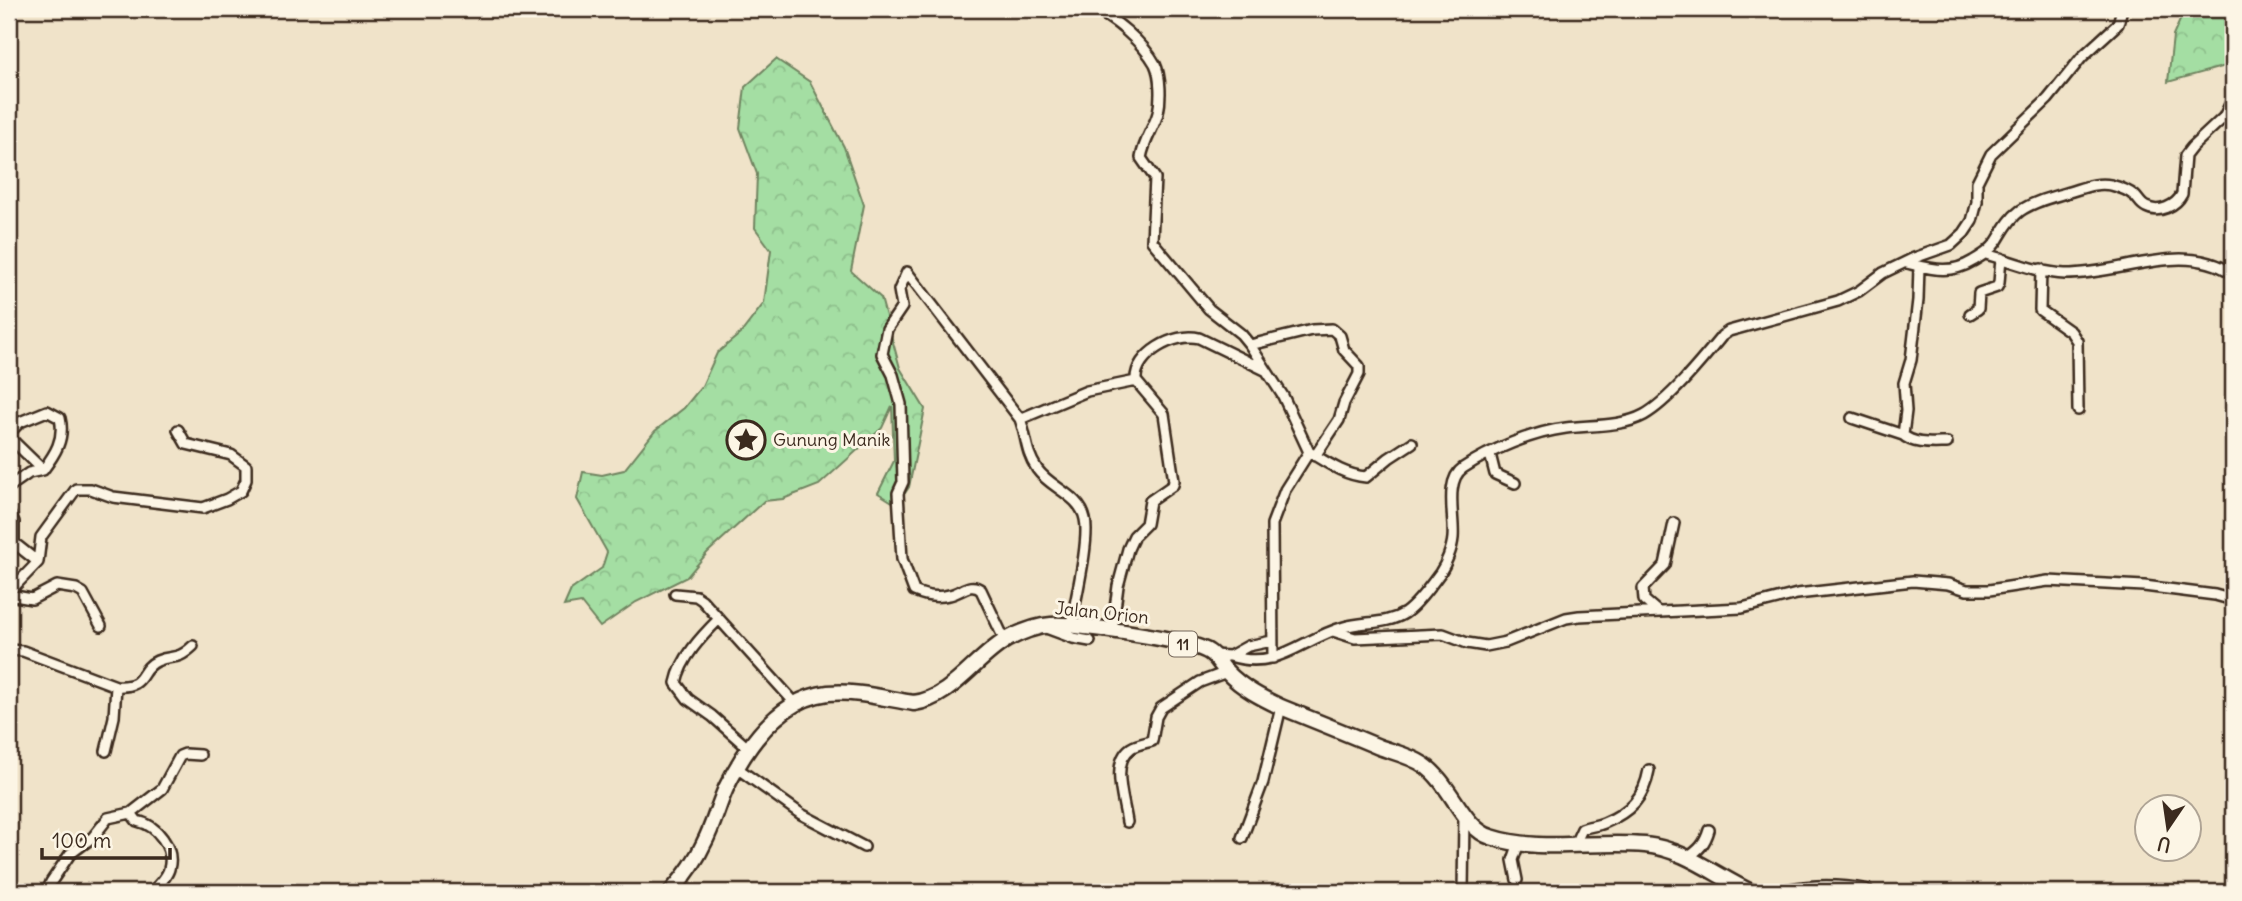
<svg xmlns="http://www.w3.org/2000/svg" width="2242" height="901" viewBox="0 0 2242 901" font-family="Delius,sans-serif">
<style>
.forest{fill:url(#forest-crowns);stroke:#708460;stroke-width:2}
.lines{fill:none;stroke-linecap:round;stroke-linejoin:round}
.minor-casing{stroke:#3b2a1e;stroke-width:14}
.trunk-casing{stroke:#3b2a1e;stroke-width:19}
.minor{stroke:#fcf5e5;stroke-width:9}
.trunk{stroke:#fcf5e5;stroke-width:14}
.labels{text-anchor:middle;stroke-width:6;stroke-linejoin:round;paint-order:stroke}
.shield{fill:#fcf5e5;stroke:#75675a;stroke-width:2}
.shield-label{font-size:16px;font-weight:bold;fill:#3b2a1e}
.poi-label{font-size:18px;fill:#3b2a1e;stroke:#fcf5e5;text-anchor:start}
.street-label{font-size:18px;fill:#3b2a1e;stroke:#fcf5e5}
</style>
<defs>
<pattern id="forest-crowns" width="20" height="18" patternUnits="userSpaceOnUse" patternTransform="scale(1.75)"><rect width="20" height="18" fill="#a4dea3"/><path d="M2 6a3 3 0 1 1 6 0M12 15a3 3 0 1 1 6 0" fill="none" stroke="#8ebf8c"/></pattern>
</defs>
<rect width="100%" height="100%" fill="#f0e3c9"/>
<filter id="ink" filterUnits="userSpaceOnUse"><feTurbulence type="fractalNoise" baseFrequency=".0143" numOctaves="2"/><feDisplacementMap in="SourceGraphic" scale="14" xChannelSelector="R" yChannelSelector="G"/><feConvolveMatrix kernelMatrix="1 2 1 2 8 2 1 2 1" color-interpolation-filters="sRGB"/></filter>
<g filter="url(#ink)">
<path class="forest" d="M2185,9H2233V64L2168,82L2173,36Z
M776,59L810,82L844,147L864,205L851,271L881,298L900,368L925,409L909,487L897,505L878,493L894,461L892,406L882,428L819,485L783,499L764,501L707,553L687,577L636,602L600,627L581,603L564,606L571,590L602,568L607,552L577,499L583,472L602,475L624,470L655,431L684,408L702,386L717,353L741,333L764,303L771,250L755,228L757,174L740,128L745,87Z"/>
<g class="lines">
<g class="minor-casing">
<path id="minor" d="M1091,9C1112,15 1144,44 1155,64C1161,76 1161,100 1158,113C1154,128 1144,140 1141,158L1155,178L1152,241L1209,309L1241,334L1250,345L1283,396L1309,452L1285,490L1272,524L1273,658
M1986,254C2011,261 2039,273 2065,274C2120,275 2184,240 2233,274
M1907,263C1932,269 1950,275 1973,261C1983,255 1990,251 1997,241C2004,230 2009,219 2020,211C2034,201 2053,197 2069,192C2083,188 2096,182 2111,185C2119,187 2129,191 2135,196C2139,200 2141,205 2146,207C2159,214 2176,206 2182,194L2185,156L2192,147L2224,117L2233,98
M2041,269L2040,310L2071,332L2077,341L2078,410
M1970,314L1978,309L1979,293L1997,287L1999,283L2001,258
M1250,345L1312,330L1332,329L1340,336L1344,350L1359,366V374L1344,403L1339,420L1315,456
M1852,418L1903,435L1906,411L1904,383L1911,360L1918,300L1919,266
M1020,419L1087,391L1136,381
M9,433L20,422L47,411L60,418C65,439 55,454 43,470L29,473L9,487
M1903,435C1914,445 1932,443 1947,443
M9,437L43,470
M1311,453C1329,464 1345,475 1366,477L1389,458L1412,443
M1490,454L1495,474L1515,483
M9,513L14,522V543L38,562
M9,592L38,562L41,537L76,489H91L113,497L203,508L227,499L241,491L246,480V466L231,455L186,444L178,430
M675,594L696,596L702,600L795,703
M9,595L32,599L57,586L76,589L83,593L101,626
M1658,612L1644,600L1643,588L1665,565L1674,523
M719,619C701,637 681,658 676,683L688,699L712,716L749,749
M1046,628L1073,638L1090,641
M1112,631L1118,586L1128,549L1134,536L1146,524L1150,501L1173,485L1174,481L1164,414L1136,381C1134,354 1175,332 1199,338L1267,371
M1333,631L1355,638L1443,634L1467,643L1486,646L1506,642L1566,618L1579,616L1742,608L1797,594L1913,581L1948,584L1967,590H1989L2048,581L2144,586L2215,595L2233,600
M1005,641L981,590C970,581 961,593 949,595C938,598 925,596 914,591L902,559L898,493L903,482L901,404L893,375L882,354L887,329L902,307L899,290L907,272L1020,419C1027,437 1025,451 1037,469C1050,488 1080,495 1085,519C1090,541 1075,601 1071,626
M9,650L23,651L116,686C148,688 137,670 157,661C173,654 176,662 193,646
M1212,655L1230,656L1248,646L1272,641
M1230,656C1278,671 1301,639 1344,627C1364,621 1386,625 1405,613C1418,604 1431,585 1440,573C1446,564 1452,549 1453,538C1455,518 1444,481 1463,468C1490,450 1533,432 1566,428C1590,425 1622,427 1644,415C1669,401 1703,359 1722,336L1729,331L1838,301L1859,291L1883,273L1914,258L1951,245L1964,233L1972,221L1977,202V182L1991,154L2048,99L2082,57L2118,24L2122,9
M106,751L114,717L116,686
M737,768L801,814L864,847
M131,813L137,821C157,825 175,848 169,869C167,877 158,886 152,892
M1127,822C1124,800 1110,763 1131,748C1137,744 1145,743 1152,741L1156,717L1161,708L1200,682L1227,672
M1242,838L1263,782L1281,707
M1574,846L1582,829C1589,826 1597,826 1604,823C1630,812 1644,798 1649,770
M1687,858C1699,850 1705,844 1709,830
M1517,880L1513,860L1519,843
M47,892L51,882L70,854L93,837L108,818L131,813L162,789L180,756L185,754L200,755
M1463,892L1464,816"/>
</g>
<g class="trunk-casing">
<path id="trunk" d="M671,892C684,877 696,861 704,843C713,826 718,806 726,788C746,747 779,699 828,693C855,690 887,699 914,703C952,698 974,659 1006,640C1019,633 1036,626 1051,625C1074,623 1192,640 1209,652C1217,657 1221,666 1227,672C1242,688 1262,698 1281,707C1313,720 1346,733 1379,747C1393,752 1411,756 1424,765C1451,783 1463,829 1491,837C1540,853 1595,840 1645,845C1685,849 1716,876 1751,892
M1787,892C1814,887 1839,887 1866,892"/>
</g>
<use href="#minor" class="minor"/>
<use href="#trunk" class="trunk"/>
</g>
</g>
<defs>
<g id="sight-ring" transform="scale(2.0125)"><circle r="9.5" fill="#fcf5e5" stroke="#3b2a1e" stroke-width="1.5"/><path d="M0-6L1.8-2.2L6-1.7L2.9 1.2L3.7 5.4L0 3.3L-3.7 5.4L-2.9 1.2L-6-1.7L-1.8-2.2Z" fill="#3b2a1e"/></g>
</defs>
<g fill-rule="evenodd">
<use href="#sight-ring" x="746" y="440"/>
</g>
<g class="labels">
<rect class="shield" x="1169" y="631.5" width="28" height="25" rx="5"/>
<g class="shield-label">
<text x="1183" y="650">11</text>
</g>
<g class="poi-label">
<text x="773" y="446">Gunung Manik</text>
</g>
<g class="street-label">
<text transform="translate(1102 613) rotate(6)" y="6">Jalan Orion</text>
</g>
</g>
<rect width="2242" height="901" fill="none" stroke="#fcf5e5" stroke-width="35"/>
<rect x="18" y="18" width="2207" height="866" fill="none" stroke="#3b2a1e" stroke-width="2.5" filter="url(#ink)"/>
<g transform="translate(2168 828) rotate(193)"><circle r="33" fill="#fcf5e5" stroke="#afa495" stroke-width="2"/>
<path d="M0-5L12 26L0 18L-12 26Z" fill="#3b2a1e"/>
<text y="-10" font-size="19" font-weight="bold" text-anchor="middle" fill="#3b2a1e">U</text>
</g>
<path d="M42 848v10h128v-10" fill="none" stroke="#3b2a1e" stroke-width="3.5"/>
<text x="52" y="848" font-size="21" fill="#3b2a1e" stroke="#fcf5e5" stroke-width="5" paint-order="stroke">100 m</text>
</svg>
